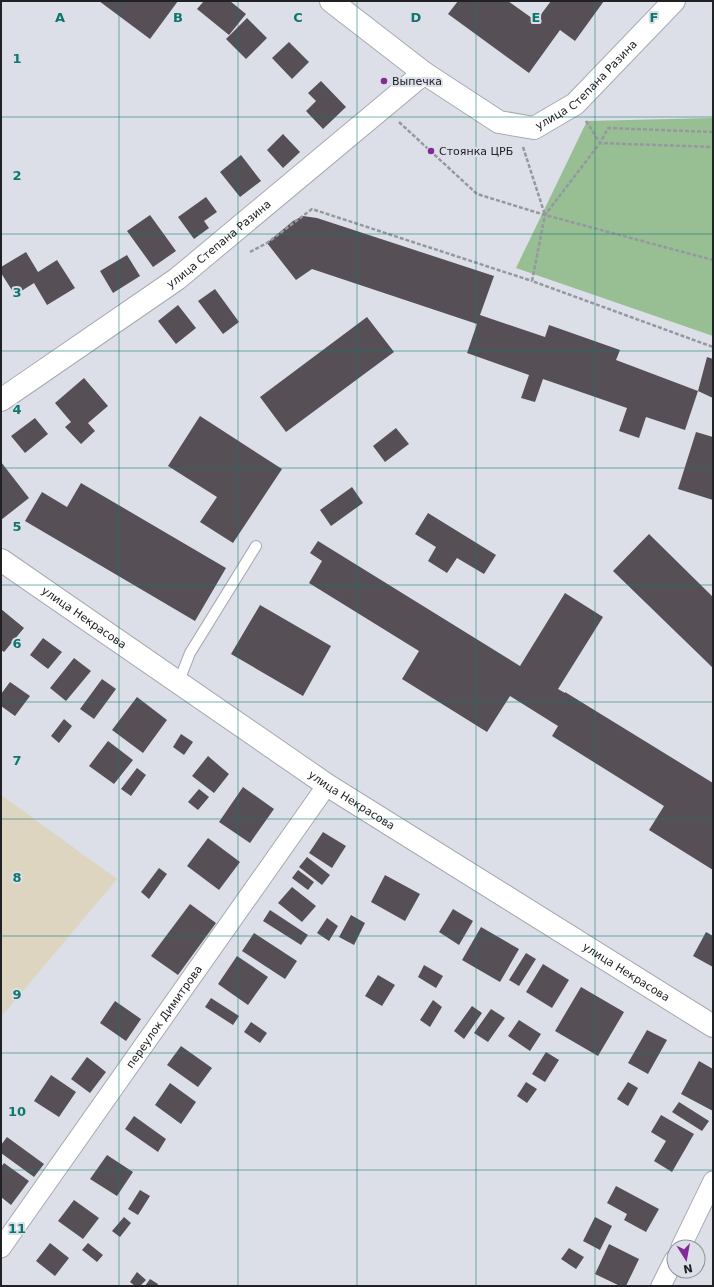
<svg xmlns="http://www.w3.org/2000/svg" width="714" height="1287" viewBox="0 0 714 1287" font-family="'DejaVu Sans',sans-serif">
<style>
.education{fill:#ddd5c0}
.green{fill:#98be93}
.building{fill:#565056}
.lines{fill:none;stroke-linecap:round;stroke-linejoin:round}
.lane-casing{stroke:#a7aab2;stroke-width:12}
.street-casing{stroke:#a7aab2;stroke-width:21}
.secondary-casing{stroke:#a7aab2;stroke-width:24}
.path{stroke:#96989f;stroke-width:2.5;stroke-dasharray:4 2;stroke-linecap:butt}
.lane{stroke:#fff;stroke-width:10}
.street{stroke:#fff;stroke-width:19}
.secondary{stroke:#fff;stroke-width:22}
.grid{fill:none;stroke:#0f766e;stroke-width:1;stroke-opacity:0.55}
.poi-dot{fill:#822a98;stroke:#dcdfe7;stroke-width:1.5}
.labels{text-anchor:middle;stroke-width:4;stroke-linejoin:round;paint-order:stroke}
.poi-label{font-size:11px;fill:#202124;stroke:#dcdfe7;text-anchor:start}
.street-label{font-size:11px;fill:#202124;stroke:#dcdfe7}
.grid-label{font-size:13px;text-anchor:middle;font-weight:bold;fill:#0f766e;stroke:#dcdfe7;stroke-width:4;stroke-linejoin:round;paint-order:stroke}
</style>
<rect width="100%" height="100%" fill="#dcdfe7"/>
<path class="education" d="M1,795L117,879L1,1017Z"/>
<path class="green" d="M713,118V336L516,268L587,121Z"/>
<path class="building" d="M99,1H178L150,39Z
M204,1H230L246,14L229,35L197,9Z
M458,1H508L536,21L551,1H604L575,41L560,30L529,73L448,14Z
M247,18L267,38L246,59L226,39Z
M289,42L309,62L292,79L272,58Z
M321,81L346,107L323,129L306,111L316,101L308,93Z
M283,134L300,152L283,168L267,150Z
M241,155L261,181L240,197L220,172Z
M206,197L217,212L204,221L209,228L194,239L178,217Z
M150,215L176,251L153,267L127,231Z
M303,216L317,218L494,276L480,315L545,337L549,325L620,350L616,360L698,391L685,430L646,417L639,438L619,431L627,408L543,379L535,402L521,398L529,375L467,353L477,324L312,269L296,280L267,243L293,221Z
M26,252L38,272L57,260L75,288L47,305L34,283L15,295L1,273V267Z
M127,255L140,276L113,293L100,271Z
M215,289L239,322L223,334L198,301Z
M178,305L196,328L176,344L158,321Z
M367,317L394,352L286,432L260,397Z
M707,357L713,359V398L698,391Z
M84,378L108,406L88,423L95,431L81,444L65,427L71,422L55,403Z
M200,416L282,469L233,543L200,522L217,497L168,466Z
M35,418L48,434L25,453L11,436Z
M396,428L409,444L385,462L373,446Z
M696,432L713,437V500L678,489Z
M1,462L29,498L1,520Z
M81,483L226,568L195,621L25,521L42,492L67,507Z
M352,487L363,503L331,526L320,510Z
M428,513L496,555L484,574L457,558L447,573L428,561L436,547L415,534Z
M649,534L713,597V668L613,571Z
M318,541L520,666L565,593L603,617L558,689L565,693V692L713,783V870L649,830L664,806L552,736L558,726L510,696L487,732L402,679L419,651L309,583L322,561L310,553Z
M260,605L331,646L303,696L231,654Z
M1,609L24,628L4,652L1,650Z
M43,638L62,652L48,669L30,655Z
M74,658L91,671L66,701L50,688Z
M102,679L116,689L94,719L80,709Z
M10,682L30,696L15,716L1,706V694Z
M137,697L167,720L143,753L112,730Z
M64,719L72,726L59,743L51,736Z
M181,734L193,742L184,755L173,747Z
M108,741L133,760L114,784L89,766Z
M208,756L229,774L214,793L192,776Z
M137,768L146,775L131,796L121,789Z
M243,787L274,809L250,843L219,822Z
M199,789L209,797L198,810L188,802Z
M323,832L346,846L332,868L309,853Z
M208,838L240,862L219,890L187,866Z
M307,857L330,875L322,885L299,867Z
M159,868L167,874L149,899L141,892Z
M298,870L314,882L308,890L292,878Z
M385,875L420,894L405,921L371,902Z
M292,887L316,906L302,922L278,903Z
M190,904L216,923L178,975L151,956Z
M453,909L473,921L459,945L439,932Z
M270,910L308,935L301,945L263,921Z
M351,915L365,923L354,945L339,937Z
M327,918L338,926L329,941L317,933Z
M481,927L519,949L500,982L462,960Z
M706,932L713,936V967L693,956Z
M254,933L297,961L285,979L242,951Z
M526,953L536,959L519,986L509,980Z
M237,956L268,977L248,1005L218,984Z
M543,964L569,980L552,1008L526,992Z
M424,965L443,976L436,988L418,977Z
M378,975L395,985L382,1006L365,996Z
M581,987L624,1012L598,1056L555,1031Z
M211,998L239,1016L233,1025L205,1007Z
M433,1000L442,1007L430,1027L420,1020Z
M115,1001L141,1019L126,1041L100,1023Z
M472,1006L482,1013L464,1039L454,1031Z
M491,1009L505,1018L488,1042L474,1033Z
M519,1020L541,1034L530,1051L508,1036Z
M251,1022L267,1033L260,1043L244,1032Z
M647,1030L667,1040L648,1074L628,1063Z
M181,1046L212,1068L198,1087L167,1065Z
M546,1052L559,1060L545,1082L532,1074Z
M87,1057L106,1072L90,1093L71,1079Z
M699,1061L713,1069V1111L681,1094Z
M51,1075L76,1092L59,1117L34,1101Z
M526,1082L537,1089L527,1103L517,1096Z
M628,1082L638,1088L628,1106L617,1099Z
M170,1083L196,1102L181,1124L155,1105Z
M679,1102L709,1121L702,1131L672,1112Z
M661,1115L694,1134L672,1172L654,1161L666,1141L651,1132Z
M134,1116L166,1139L158,1152L125,1129Z
M7,1137L44,1164L34,1177L1,1153V1145Z
M107,1155L133,1172L117,1196L90,1179Z
M4,1163L29,1181L11,1205L1,1197V1167Z
M616,1186L659,1209L646,1232L624,1220L627,1214L607,1203Z
M140,1190L150,1196L138,1215L128,1209Z
M74,1200L99,1218L83,1239L58,1221Z
M124,1217L131,1223L120,1237L112,1231Z
M595,1217L612,1226L600,1250L583,1241Z
M50,1243L69,1258L55,1276L36,1261Z
M88,1243L103,1255L97,1262L82,1250Z
M609,1244L639,1259L626,1286H620L595,1274Z
M569,1248L584,1257L576,1269L561,1259Z
M137,1272L146,1280L140,1286H135L130,1282Z
M150,1279L158,1284L157,1286H145Z"/>
<g class="lines">
<g class="lane-casing">
<path id="lane" d="M179,681L190,653L256,546"/>
</g>
<g class="street-casing">
<g id="street">
<path d="M681,1247L713,1181"/>
<path id="s1" d="M1,1248L327,785"/>
<path d="M661,1286L674,1260"/>
</g>
</g>
<g class="secondary-casing">
<g id="secondary">
<path id="s2" d="M331,1L424,73L499,122L534,128L575,104L674,1"/>
<path id="s3" d="M1,400L177,279L424,73"/>
<path id="s4" d="M1,560L327,785L713,1026"/>
</g>
</g>
<path class="path" d="M586,121L600,143L545,215L532,281L713,347
M399,122L477,194L545,215L713,260
M713,132L608,128L600,143L713,147
M523,147L545,215
M250,252L267,243L312,209L532,281"/>
<use href="#lane" class="lane"/>
<use href="#street" class="street"/>
<use href="#secondary" class="secondary"/>
</g>
<path class="grid" d="M119,1V1286M238,1V1286M357,1V1286M476,1V1286M595,1V1286M1,117H713M1,234H713M1,351H713M1,468H713M1,585H713M1,702H713M1,819H713M1,936H713M1,1053H713M1,1170H713"/>
<g class="poi-dot">
<circle cx="384" cy="81" r="4"/>
<circle cx="431" cy="151" r="4"/>
</g>
<g class="labels">
<g class="poi-label">
<text x="392" y="85">Выпечка</text>
<text x="439" y="155">Стоянка ЦРБ</text>
</g>
<g class="street-label">
<text dy="4" stroke="none"><textPath href="#s2" startOffset="311">улица Степана Разина</textPath></text>
<text dy="4" stroke="none"><textPath href="#s3" startOffset="268">улица Степана Разина</textPath></text>
<text dy="4" stroke="none"><textPath href="#s4" startOffset="101">улица Некрасова</textPath></text>
<text dy="4" stroke="none"><textPath href="#s4" startOffset="425">улица Некрасова</textPath></text>
<text dy="4" stroke="none"><textPath href="#s4" startOffset="749">улица Некрасова</textPath></text>
<text dy="4" stroke="none"><textPath href="#s1" startOffset="283">переулок Димитрова</textPath></text>
</g>
</g>
<g class="grid-label">
<text x="60" y="22">A</text>
<text x="178" y="22">B</text>
<text x="298" y="22">C</text>
<text x="416" y="22">D</text>
<text x="536" y="22">E</text>
<text x="654" y="22">F</text>
<text x="17" y="63">1</text>
<text x="17" y="180">2</text>
<text x="17" y="297">3</text>
<text x="17" y="414">4</text>
<text x="17" y="531">5</text>
<text x="17" y="648">6</text>
<text x="17" y="765">7</text>
<text x="17" y="882">8</text>
<text x="17" y="999">9</text>
<text x="17" y="1116">10</text>
<text x="17" y="1233">11</text>
</g>
<rect width="714" height="1287" fill="none" stroke="#202124" stroke-width="4"/>
<g transform="translate(686 1259) rotate(169)"><circle r="19" fill="#dcdfe7" stroke="#919399"/>
<path d="M0-3L7 15L0 10L-7 15Z" fill="#822a98"/>
<text y="-6" font-size="11" font-weight="bold" text-anchor="middle" fill="#202124">N</text>
</g>
</svg>
